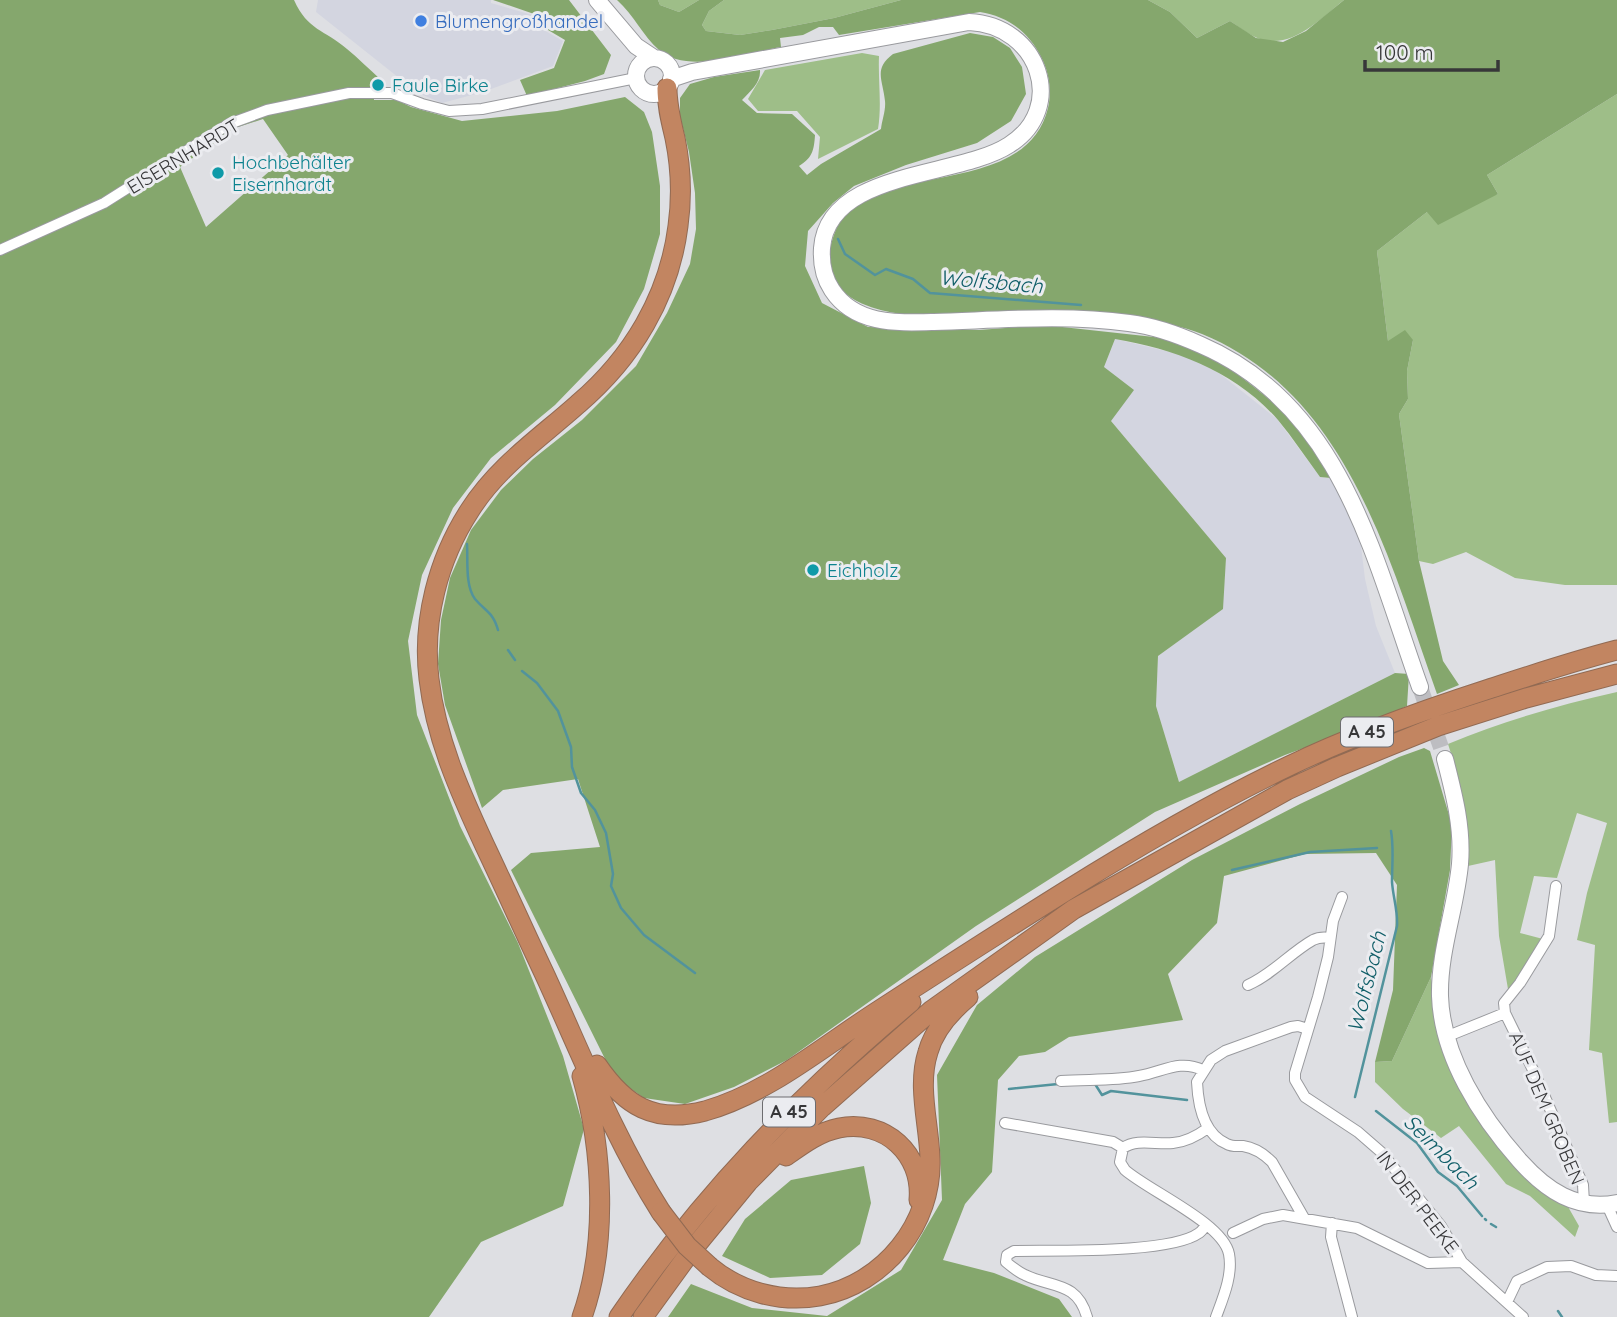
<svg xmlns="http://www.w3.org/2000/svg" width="1617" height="1317" viewBox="0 0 1617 1317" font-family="Quicksand,sans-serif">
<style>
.built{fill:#d3d5e0}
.green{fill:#9ebe88}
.forest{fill:#85a76d;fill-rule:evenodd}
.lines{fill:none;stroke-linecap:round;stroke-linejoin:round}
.stream{stroke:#52939c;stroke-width:2.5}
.secondary-tunnel{stroke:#bdbdc1;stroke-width:16;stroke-dasharray:16 8;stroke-linecap:butt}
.minor-casing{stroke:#999a9e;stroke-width:12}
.secondary-casing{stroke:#999a9e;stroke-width:18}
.motorway-casing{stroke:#916a53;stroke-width:21}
.minor{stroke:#fff;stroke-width:10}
.secondary{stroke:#fff;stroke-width:16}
.motorway{stroke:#c28561;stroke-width:19}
.motorway-bridge-casing{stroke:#916a53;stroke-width:21;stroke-linecap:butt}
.motorway-bridge{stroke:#c28561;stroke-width:19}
.shop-dot{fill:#3f7fe0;stroke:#ebecf0;stroke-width:2.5}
.culture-dot{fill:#0f9aa8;stroke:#ebecf0;stroke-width:2.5}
.labels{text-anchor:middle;stroke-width:6;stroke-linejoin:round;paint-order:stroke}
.shield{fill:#ebecf0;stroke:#6d6d70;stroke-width:2}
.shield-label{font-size:18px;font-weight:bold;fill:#373739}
.shop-label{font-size:19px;fill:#366cbe;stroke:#ebecf0;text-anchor:start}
.culture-label{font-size:19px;fill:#0d838f;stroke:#ebecf0;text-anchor:start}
.street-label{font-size:19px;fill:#373739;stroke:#ebecf0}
.water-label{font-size:21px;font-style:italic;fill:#105e68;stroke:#ebecf0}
</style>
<rect width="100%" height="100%" fill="#dedfe3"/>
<path class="built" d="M318,0H491V3L536,16L542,29L563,41L553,66L483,92L442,103L418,93L316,12Z
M1115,339L1183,355L1219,373L1277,419L1320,477L1331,478L1360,538L1365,579L1376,626L1395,673L1179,782L1156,706L1158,656L1222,609L1226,558L1111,421L1104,367Z"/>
<path class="green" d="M658,0H699L679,12L660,5Z
M724,0H901L834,18L772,30L740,35L706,31L702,25L709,11Z
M1148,0H1344C1319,20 1288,54 1253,36C1245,32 1238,26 1230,21L1197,38L1170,12Z
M862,53L879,56C878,81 882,105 878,129L818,159L820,137L797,111H758L748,99L765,70Z
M1617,94V585H1565L1515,578L1466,552L1433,564L1419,561L1399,414L1408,399L1407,371L1413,340L1388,341L1377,251L1427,212L1498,194L1487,175Z
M1617,692V1122L1609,1123L1602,1053L1589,1050L1595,945L1577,940L1587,893L1607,823L1577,813L1557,878L1534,876L1520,933L1543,939L1509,995L1499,936L1495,860L1468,866C1469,820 1462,787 1448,744C1503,721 1559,705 1617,692Z
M1431,977L1441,1040L1452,1068L1567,1205L1579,1226L1575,1237L1530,1196L1506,1184L1459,1126L1441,1138L1403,1109L1375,1082V1062L1392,1061Z"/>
<path class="forest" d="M0,0H294C308,31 324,29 347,49C358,58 369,69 380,79L373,88L374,100H397L411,107L462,121L557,111L625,97L644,112L652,132L660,186V234L644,289L616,342L555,405L491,458L453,508L422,575L408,641L417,715L460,826L518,943L563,1056L584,1129L563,1206L481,1242L429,1317H0ZM263,119L288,155L206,227L180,167L235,128Z
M493,0H569L611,55L604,74L585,81L527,96L520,80L554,68L565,40L543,27L537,15Z
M617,0H658L660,5L679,12L699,0H724L709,11L702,25L706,31L740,35L772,30L834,18L901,0H1148L1170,12L1197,38L1230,21L1256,38L1283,42L1306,31L1344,0H1617V94L1487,175L1498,194L1438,225L1427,212L1377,251L1388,341L1405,330L1413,340L1407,371L1408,399L1399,414L1419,561L1443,661L1459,685L1437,694C1389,560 1348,394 1202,334C1182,326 1161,323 1140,319L909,315C869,311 815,294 832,241C836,227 842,216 854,207C908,166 1028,190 1048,108C1052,91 1049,72 1041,57C1029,32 1007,16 980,12L839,35L833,27H819L803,35L780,38L781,47C749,53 686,75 659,50C643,36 634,15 617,0Z
M970,33L993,37L1010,48L1022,67L1026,94L1011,121L977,143L906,165L854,186L833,203L808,231L805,266L822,303L868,327L979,330L1044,325L1163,338L1205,354L1236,373L1254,387L1280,408L1314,450L1331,478L1320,477C1306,458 1293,438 1278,420C1236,372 1176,349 1115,339L1104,367L1134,390L1111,421L1226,558L1223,609L1158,656L1156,706L1179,782L1395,673L1409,674L1407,706L1361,727L1285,755L1155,812L976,926L787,1060L734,1087L685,1104L644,1098L614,1077L511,870L531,853L600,847L578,779L503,790L482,808L445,705L438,664L441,620L450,578L471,530L501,490L533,459L582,420L636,366L667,313L690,264L696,229L695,193L689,152L680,116V98L690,84L714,77L760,70C761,83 750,91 742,100L757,113L792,114L815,135C814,151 812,158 799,166L807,175L821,164L881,129C882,120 886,110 885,101C883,80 873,69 893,54Z
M1424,748L1430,751L1452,825L1450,870L1431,977L1392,1061L1375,1062L1393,990L1397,885L1376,853L1305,854L1224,876L1217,923L1168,974L1183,1020L1069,1037L1045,1052L1019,1056L998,1080L992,1172L965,1204L943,1260L994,1273L1059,1299L1072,1317H668L691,1284L752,1308L827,1316L901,1270L942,1200L937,1075L977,1005L1035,957L1192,860L1300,804L1399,757Z
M864,1166L871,1203L860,1244L822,1275L770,1278L722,1256L745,1219L791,1180Z"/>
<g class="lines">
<path class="stream" d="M838,239L845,254L875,275L886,269L913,279L930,293L1081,305
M467,544C468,560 465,586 475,599C486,612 493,612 498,630
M508,650L515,660
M522,671L537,683L558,711L571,747L572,767L581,793L595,810L606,833L613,874L611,886L621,908L644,935L695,973
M1232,870L1310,852L1377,848
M1095,1084L1102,1095L1111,1091L1187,1100
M1009,1089L1058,1084
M1355,1097L1397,926C1398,911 1393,897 1392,882C1392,864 1394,848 1391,831
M1376,1111L1417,1143L1438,1172L1457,1186L1482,1216
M1485,1219L1486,1220
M1491,1224L1496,1227
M1558,1311L1562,1317"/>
<path class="secondary-tunnel" d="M1420,687L1445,759"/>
<g class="minor-casing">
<path id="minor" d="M0,250L104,203L229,124L267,110L349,93H392L422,104L449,111L482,109L636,78
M1342,897L1333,921L1328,957L1318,997L1295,1073V1080L1305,1097L1358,1132L1381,1152L1441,1226L1462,1262L1523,1317
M1248,985C1273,974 1290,953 1313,940C1319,937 1324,937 1330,938
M1505,1013L1534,1072L1583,1185L1584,1203
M1448,1036L1505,1013L1504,1003L1520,983L1549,936L1556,886
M1061,1081C1087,1079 1114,1081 1139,1076C1163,1072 1179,1059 1203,1070
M1005,1123L1113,1142L1123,1148
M1123,1148L1120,1162L1125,1170C1149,1191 1223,1223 1229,1254C1233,1275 1223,1298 1216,1317
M1123,1148C1137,1138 1157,1145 1173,1143C1186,1142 1197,1136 1208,1128
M1607,1205L1617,1227
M1304,1218L1272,1162C1264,1154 1256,1148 1243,1146C1238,1146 1232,1147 1227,1144C1203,1134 1198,1104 1197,1082L1211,1060L1225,1051L1291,1027L1298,1026L1308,1029
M1332,1223L1331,1237L1352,1317
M1233,1233L1263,1219L1283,1215L1357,1228L1428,1263L1462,1262
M1507,1302L1517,1281L1547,1267L1571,1266L1596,1275L1617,1276
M1087,1317C1077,1281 1052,1288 1025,1275C1018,1272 1012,1267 1006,1262L1007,1255L1014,1251C1053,1250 1170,1254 1199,1233C1202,1231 1204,1228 1206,1225"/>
</g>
<g class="secondary-casing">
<path id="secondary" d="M597,0L636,46L654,58
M636 76a18 18 0 1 1 36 0a18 18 0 1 1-36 0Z
M671,79L692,72L969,22C1039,25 1068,108 1009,145C958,178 828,170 822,248C821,263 824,278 832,290C855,325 897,323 934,322C999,320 1065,314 1129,323C1153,326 1179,335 1201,345C1342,406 1373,556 1420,687
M1445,759C1454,794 1463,828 1460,864C1456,908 1439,951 1440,996C1442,1057 1481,1117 1520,1161C1546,1190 1576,1211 1617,1203"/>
</g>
<g class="motorway-casing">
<path id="motorway" d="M597,1065C625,1106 654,1124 705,1111C768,1093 821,1048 875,1013C938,972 1002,931 1066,891C1138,846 1212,803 1289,766C1353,735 1421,711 1489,689C1532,675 1574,661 1617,650
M582,1076C603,1150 608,1244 582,1317
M786,1156C803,1144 819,1132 839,1128C885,1119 923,1154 919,1200
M661,1212C614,1138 581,1053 544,973C524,931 505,888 485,846C460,792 436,739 429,679C422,621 438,559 470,510C498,466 540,438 578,404C632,358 669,297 678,226C682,197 681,167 675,138C671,121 667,106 667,88
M710,1267C740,1292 781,1303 820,1296C884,1284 933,1223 930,1158C929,1124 917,1086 928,1052C934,1030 950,1012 968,997
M619,1317C703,1194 798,1097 911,1002
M643,1317L688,1255L748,1182L822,1107L932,1010L1074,909L1287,790L1337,767L1438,726L1526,698L1617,674"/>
</g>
<use href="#minor" class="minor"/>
<use href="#secondary" class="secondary"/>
<use href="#motorway" class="motorway"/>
<g class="motorway-bridge-casing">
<path id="motorway-bridge" d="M661,1212L687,1246L710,1267"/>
</g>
<use href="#motorway-bridge" class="motorway-bridge"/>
</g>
<circle class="shop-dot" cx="421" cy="21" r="7"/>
<g class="culture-dot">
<circle cx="378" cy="85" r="7"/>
<circle cx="218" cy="173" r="7"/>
<circle cx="813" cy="570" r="7"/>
</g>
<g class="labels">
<g class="shield">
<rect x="1341" y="717.5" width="52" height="29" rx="5"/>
<rect x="763" y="1097.5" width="52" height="29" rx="5"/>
</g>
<g class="shield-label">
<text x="1367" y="738">A 45</text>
<text x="789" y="1118">A 45</text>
</g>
<g class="shop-label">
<text x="435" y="28">Blumengroßhandel</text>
</g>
<g class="culture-label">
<text x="392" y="92">Faule Birke</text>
<text x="232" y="169">Hochbehälter<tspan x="232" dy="22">Eisernhardt</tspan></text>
<text x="827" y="577">Eichholz</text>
</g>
<g class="street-label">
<text transform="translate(183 156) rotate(-31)" y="7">EISERNHARDT</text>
<text transform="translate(1547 1108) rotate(67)" y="7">AUF DEM GROBEN</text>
<text transform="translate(1418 1202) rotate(53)" y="7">IN DER PEEKE</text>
</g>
<g class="water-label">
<text transform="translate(991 282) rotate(5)" y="7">Wolfsbach</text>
<text transform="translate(1367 982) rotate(-76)" y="7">Wolfsbach</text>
<text transform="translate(1441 1152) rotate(45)" y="7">Seimbach</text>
</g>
</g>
<path d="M1365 60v10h133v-10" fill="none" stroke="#373739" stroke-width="3.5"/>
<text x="1376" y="60" font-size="21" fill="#373739" stroke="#ebecf0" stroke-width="5" paint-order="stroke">100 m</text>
</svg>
